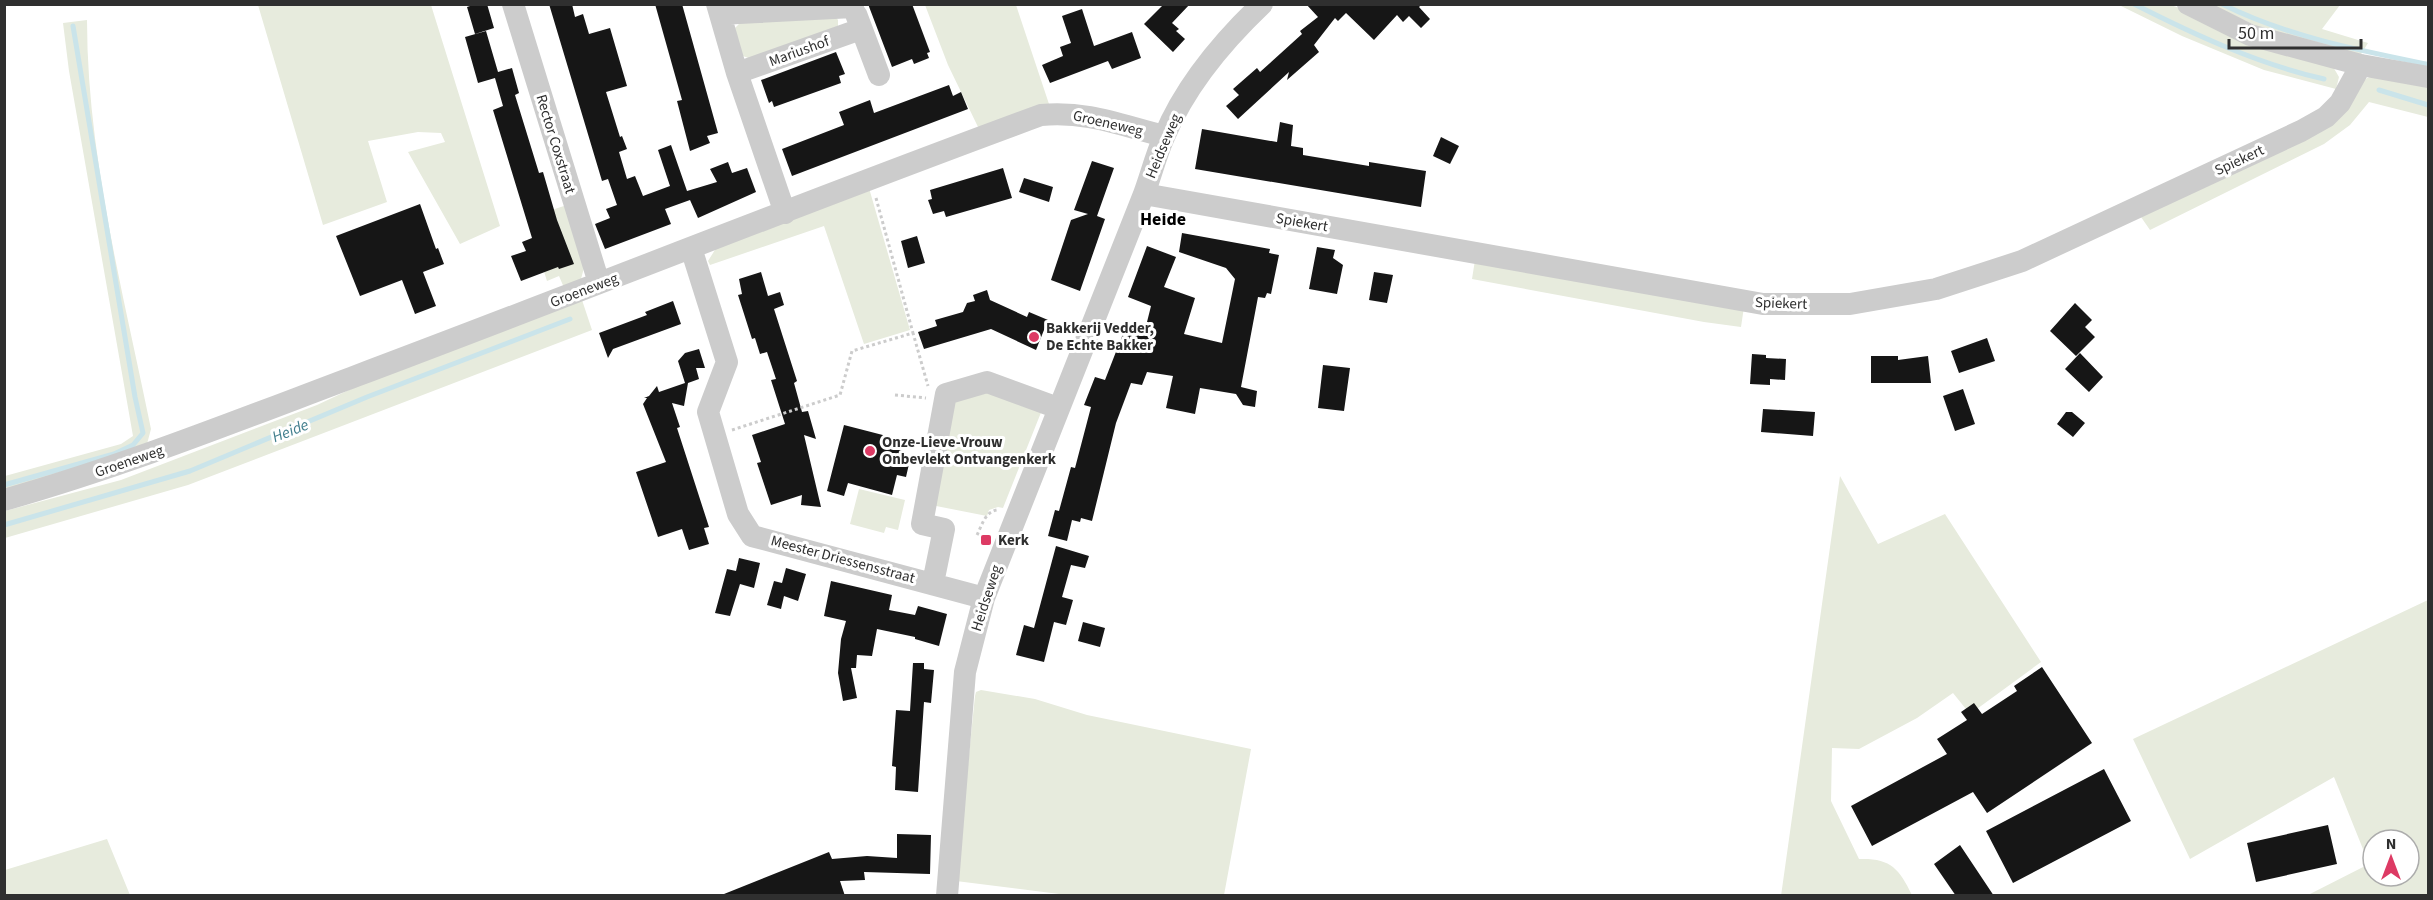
<svg xmlns="http://www.w3.org/2000/svg" width="2433" height="900" viewBox="0 0 2433 900" font-family="'Source Sans 3',sans-serif">
<style>
.green{fill:#e7ebdd;fill-rule:evenodd}
.lines{fill:none;stroke-linecap:round;stroke-linejoin:round}
.stream{stroke:#cae4ea;stroke-width:5}
.building{fill:#161616}
.path{stroke:#ccc;stroke-width:3;stroke-dasharray:3 3;stroke-linecap:butt}
.minor{stroke:#ccc;stroke-width:22}
.poi-dot{fill:#dd3a64;stroke:#fff;stroke-width:2}
.labels{text-anchor:middle;stroke-width:6;stroke-linejoin:round;paint-order:stroke}
.street-label{font-size:15px;fill:#2f2f2f;stroke:#fff}
.poi-label{font-size:15px;font-weight:bold;fill:#2f2f2f;stroke:#fff;text-anchor:start}
.water-label{font-size:16px;font-style:italic;fill:#417e8d;stroke:#fff}
.quarter-label{font-size:18px;font-weight:bold;fill:#000;stroke:#fff}
</style>
<rect width="100%" height="100%" fill="#fff"/>
<path class="green" d="M258,5H431L500,226L460,244L408,152L445,142L441,133L418,132L368,141L387,202L323,225Z
M925,5H1016L1050,107L979,129L948,65Z
M2119,5H2171L2332,65L2339,77L2336,89L2264,70L2182,36Z
M2212,5H2340L2322,29L2368,43L2358,59L2267,31Z
M836,17L838,20V26L754,60L740,55L735,28L743,20Z
M87,20C87,157 124,296 151,429L147,444L5,492V476L121,444L133,436L69,71L63,23Z
M2380,74L2428,86V117L2369,102L2350,125L2324,144L2150,230L2141,217L2291,144L2367,78Z
M869,188L910,330L864,344L824,226L710,265L708,261L718,245Z
M567,205L585,264L581,279L565,290L559,276L547,281L527,218Z
M1475,260L1744,307L1741,327L1704,322L1472,279Z
M582,300L592,330L188,485L5,538V511L121,480L317,405L368,381Z
M983,386L1042,410L1003,508L998,507L989,510L987,516L931,505L950,405Z
M1840,476L1878,544L1945,514L2041,662L1970,714L1953,693L1917,718L1859,749L1832,748L1831,801L1859,859C1890,858 1899,868 1912,895L1781,896Z
M859,489L905,500L898,530L886,527L884,533L850,524Z
M2428,600V895H2308L2369,864L2334,777L2190,859L2133,739ZM2373,840H2409V876H2373Z
M981,690L1035,699L1087,715L1251,749L1224,895L1075,896L956,881L975,696L976,692Z
M107,839L130,895H5V870Z"/>
<g class="lines">
<path class="stream" d="M2134,4C2195,35 2258,64 2324,79
M2222,4C2286,36 2357,50 2426,64
M2379,90L2428,105
M4,485L114,454L133,445L143,433L135,397L73,26
M4,525L190,471L367,397L570,319"/>
</g>
<path class="building" d="M476,4H487L494,28L475,34L467,7Z
M549,4H572L575,17L583,14L589,34L610,28L627,86L606,92L620,137L622,136L627,149L619,152L627,179L635,176L643,196L670,186L658,150L671,145L687,191L717,182L710,169L728,162L732,173L747,168L756,192L698,218L690,200L665,209L671,224L605,249L595,224L610,218L606,209L617,205L608,179L602,181Z
M655,4H682L718,133L707,136L710,143L690,151L677,101L682,100Z
M868,4H912L930,52L927,53L929,58L914,64L912,59L892,67Z
M1164,4H1190L1172,23L1179,29L1176,31L1185,39L1173,52L1144,24Z
M1306,4H1422L1419,7L1430,19L1421,28L1409,16L1403,22L1397,15L1374,40L1346,13L1338,21L1335,18L1314,45L1319,52L1287,80L1289,72L1238,119L1226,106L1239,95L1233,89L1257,68L1260,72L1302,34L1300,31L1318,17Z
M1082,9L1094,46L1132,32L1141,58L1112,69L1108,61L1050,83L1042,65L1063,56L1060,47L1071,43L1062,16Z
M486,31L498,72L512,68L519,93L515,95L539,173L543,172L557,220L574,264L559,269L558,267L521,281L511,256L526,251L522,242L532,238L493,110L503,106L495,78L478,83L465,37Z
M836,52L845,74L839,76L841,83L774,107L772,101L769,103L761,80Z
M949,85L953,96L961,92L968,109L792,176L782,149L844,125L839,112L870,100L874,113Z
M1280,122L1293,125L1291,146L1303,148V155L1369,166V162L1426,171L1421,207L1195,169L1202,129L1277,142Z
M1441,137L1459,146L1450,164L1433,156Z
M1092,161L1114,168L1097,216L1105,219L1080,291L1051,280L1071,220L1088,214L1074,210Z
M1003,168L1012,198L946,217L944,211L933,214L928,200L932,199L930,190Z
M1024,178L1053,187L1049,202L1019,192Z
M420,204L436,249L438,248L444,264L423,272L436,306L415,314L402,280L360,296L336,236Z
M1182,233L1270,249L1269,253L1279,255L1271,294L1267,293L1265,298L1258,297L1241,387L1257,391L1255,407L1243,405L1236,394L1200,388L1195,414L1166,408L1173,376L1147,372L1142,385L1131,383L1116,423L1092,521L1081,518L1080,522L1072,520L1067,541L1048,536L1055,510L1059,511L1071,467L1075,468L1091,407L1084,405L1095,377L1105,380L1126,326L1144,334L1151,306L1128,297L1147,246L1176,257L1164,287L1195,298L1184,334L1222,343L1235,279L1226,268L1179,252Z
M917,236L925,263L908,268L901,241Z
M1317,247L1335,250L1333,258L1343,265L1337,294L1309,289Z
M761,272L768,296L780,292L784,305L774,309L797,381L794,383L802,412L808,411L816,439L804,435L821,507L801,505L802,495L771,505L757,463L761,462L752,435L785,424L771,380L776,379L767,352L760,354L755,338L752,339L738,295L742,294L739,279Z
M1374,272L1393,275L1387,303L1369,300Z
M987,290L990,300L1027,317L1029,312L1048,320L1036,350L991,329L924,349L918,332L937,326L935,320L963,312L967,303L975,301L973,295Z
M673,301L681,324L613,349L608,358L599,333L647,315L645,312Z
M2075,303L2092,320L2085,327L2095,337L2076,356L2050,331Z
M1987,338L1995,361L1959,373L1951,351Z
M699,349L705,368H696L699,379L688,383L684,406L672,403L680,427L677,428L709,527L704,528L709,544L689,550L682,529L658,537L636,472L666,462L643,404L647,398H644L649,396L657,386L659,392L685,383L678,361L685,353Z
M2080,353L2103,377L2089,392L2065,369Z
M1752,354L1766,355V358L1786,359L1785,380L1770,379V385L1750,384Z
M1871,356H1898V360L1928,356L1931,383H1871Z
M1323,365L1350,368L1344,411L1318,408Z
M1963,389L1975,424L1955,431L1943,396Z
M1763,409L1815,412L1813,436L1761,432Z
M2066,412H2072L2085,423L2073,437L2057,424Z
M844,425L906,441L901,461L909,464L906,477L897,475L892,495L848,483L844,496L827,491Z
M1056,546L1089,556L1085,568L1071,565L1062,597L1073,600L1066,625L1054,622L1044,662L1016,655L1024,625L1034,628Z
M739,558L760,563L754,588L740,584L730,616L715,613L727,569L736,571Z
M786,568L806,574L798,601L784,596L781,609L767,605L774,581L782,583Z
M831,581L892,595L889,610L915,615L918,606L947,614L939,646L915,639V637L877,629L872,656L857,655L856,668H851L857,698L843,701L838,673L841,639L846,621L824,616Z
M1083,622L1105,628L1100,647L1078,641Z
M913,663H924V669L934,670L931,703L924,702L918,792L895,790L896,767L892,766L896,710L910,711Z
M2042,667L2092,743L1987,813L1973,792L1872,846L1851,806L1947,754L1937,739L1967,720L1961,712L1974,703L1982,714L2017,691L2014,686Z
M2104,769L2131,821L2013,883L1986,831Z
M2328,825L2337,864L2256,882L2247,843Z
M897,834L931,835L930,874L864,872L865,880L840,881L845,896H719L829,852L832,859L867,856L897,858Z
M1960,845L1994,896H1956L1934,864Z"/>
<g class="lines">
<path class="path" d="M876,198L913,333
M895,395L926,398
M732,430L840,395L852,351L913,333L928,386
M977,535C982,525 985,512 997,510"/>
<path class="minor" d="M513,4L599,283
M717,4L737,73L785,213
M2188,4L2250,35L2361,65L2428,77
M720,14L853,7
M856,14L879,75
M737,73L861,29
M1144,194L1763,304H1850L1936,289L2022,261L2301,131L2326,117L2340,103L2361,65
M691,248L727,362L708,412L738,514L752,536L984,598
M4,500C124,466 239,420 356,376C585,290 812,199 1041,115C1089,111 1119,125 1164,136
M933,583L944,529L922,524L946,394L987,382L1058,408
M947,896L965,672L984,598L1144,194C1151,175 1156,155 1164,137C1185,86 1222,42 1262,4"/>
</g>
<g class="poi-dot">
<circle cx="1034" cy="337" r="6"/>
<circle cx="870" cy="451" r="6"/>
<rect x="980" y="534" width="12" height="12" rx="3"/>
</g>
<g class="labels">
<g class="street-label">
<text transform="translate(799 51) rotate(-20)" y="5">Mariushof</text>
<text transform="translate(1108 123) rotate(13)" y="5">Groeneweg</text>
<text transform="translate(556 144) rotate(73)" y="5">Rector Coxstraat</text>
<text transform="translate(1163 146) rotate(-67)" y="5">Heidseweg</text>
<text transform="translate(2239 160) rotate(-25)" y="5">Spiekert</text>
<text transform="translate(1302 222) rotate(10)" y="5">Spiekert</text>
<text transform="translate(584 290) rotate(-21)" y="5">Groeneweg</text>
<text transform="translate(1781 303) rotate(2)" y="5">Spiekert</text>
<text transform="translate(129 461) rotate(-19)" y="5">Groeneweg</text>
<text transform="translate(843 559) rotate(15)" y="5">Meester Driessensstraat</text>
<text transform="translate(986 598) rotate(-72)" y="5">Heidseweg</text>
</g>
<g class="poi-label">
<text x="1046" y="333">Bakkerij Vedder,<tspan x="1046" dy="17">De Echte Bakker</tspan></text>
<text x="882" y="447">Onze-Lieve-Vrouw<tspan x="882" dy="17">Onbevlekt Ontvangenkerk</tspan></text>
<text x="998" y="545">Kerk</text>
</g>
<g class="water-label">
<text transform="translate(290 430) rotate(-22)" y="6">Heide</text>
</g>
<g class="quarter-label">
<text x="1163" y="225">Heide</text>
</g>
</g>
<rect width="2433" height="900" fill="none" stroke="#2f2f2f" stroke-width="12"/>
<g transform="translate(2391 858)"><circle r="28" fill="#ffffff" stroke="#acacac" stroke-width="1.5"/>
<path d="M0-4.5L10 22L0 15L-10 22Z" fill="#dd3a64"/>
<text y="-9" font-size="16" font-weight="bold" text-anchor="middle" fill="#2f2f2f">N</text>
</g>
<path d="M2229 39v9h132v-9" fill="none" stroke="#2f2f2f" stroke-width="3"/>
<text x="2238" y="39" font-size="18" fill="#2f2f2f" stroke="#ffffff" stroke-width="4.5" paint-order="stroke">50 m</text>
</svg>
